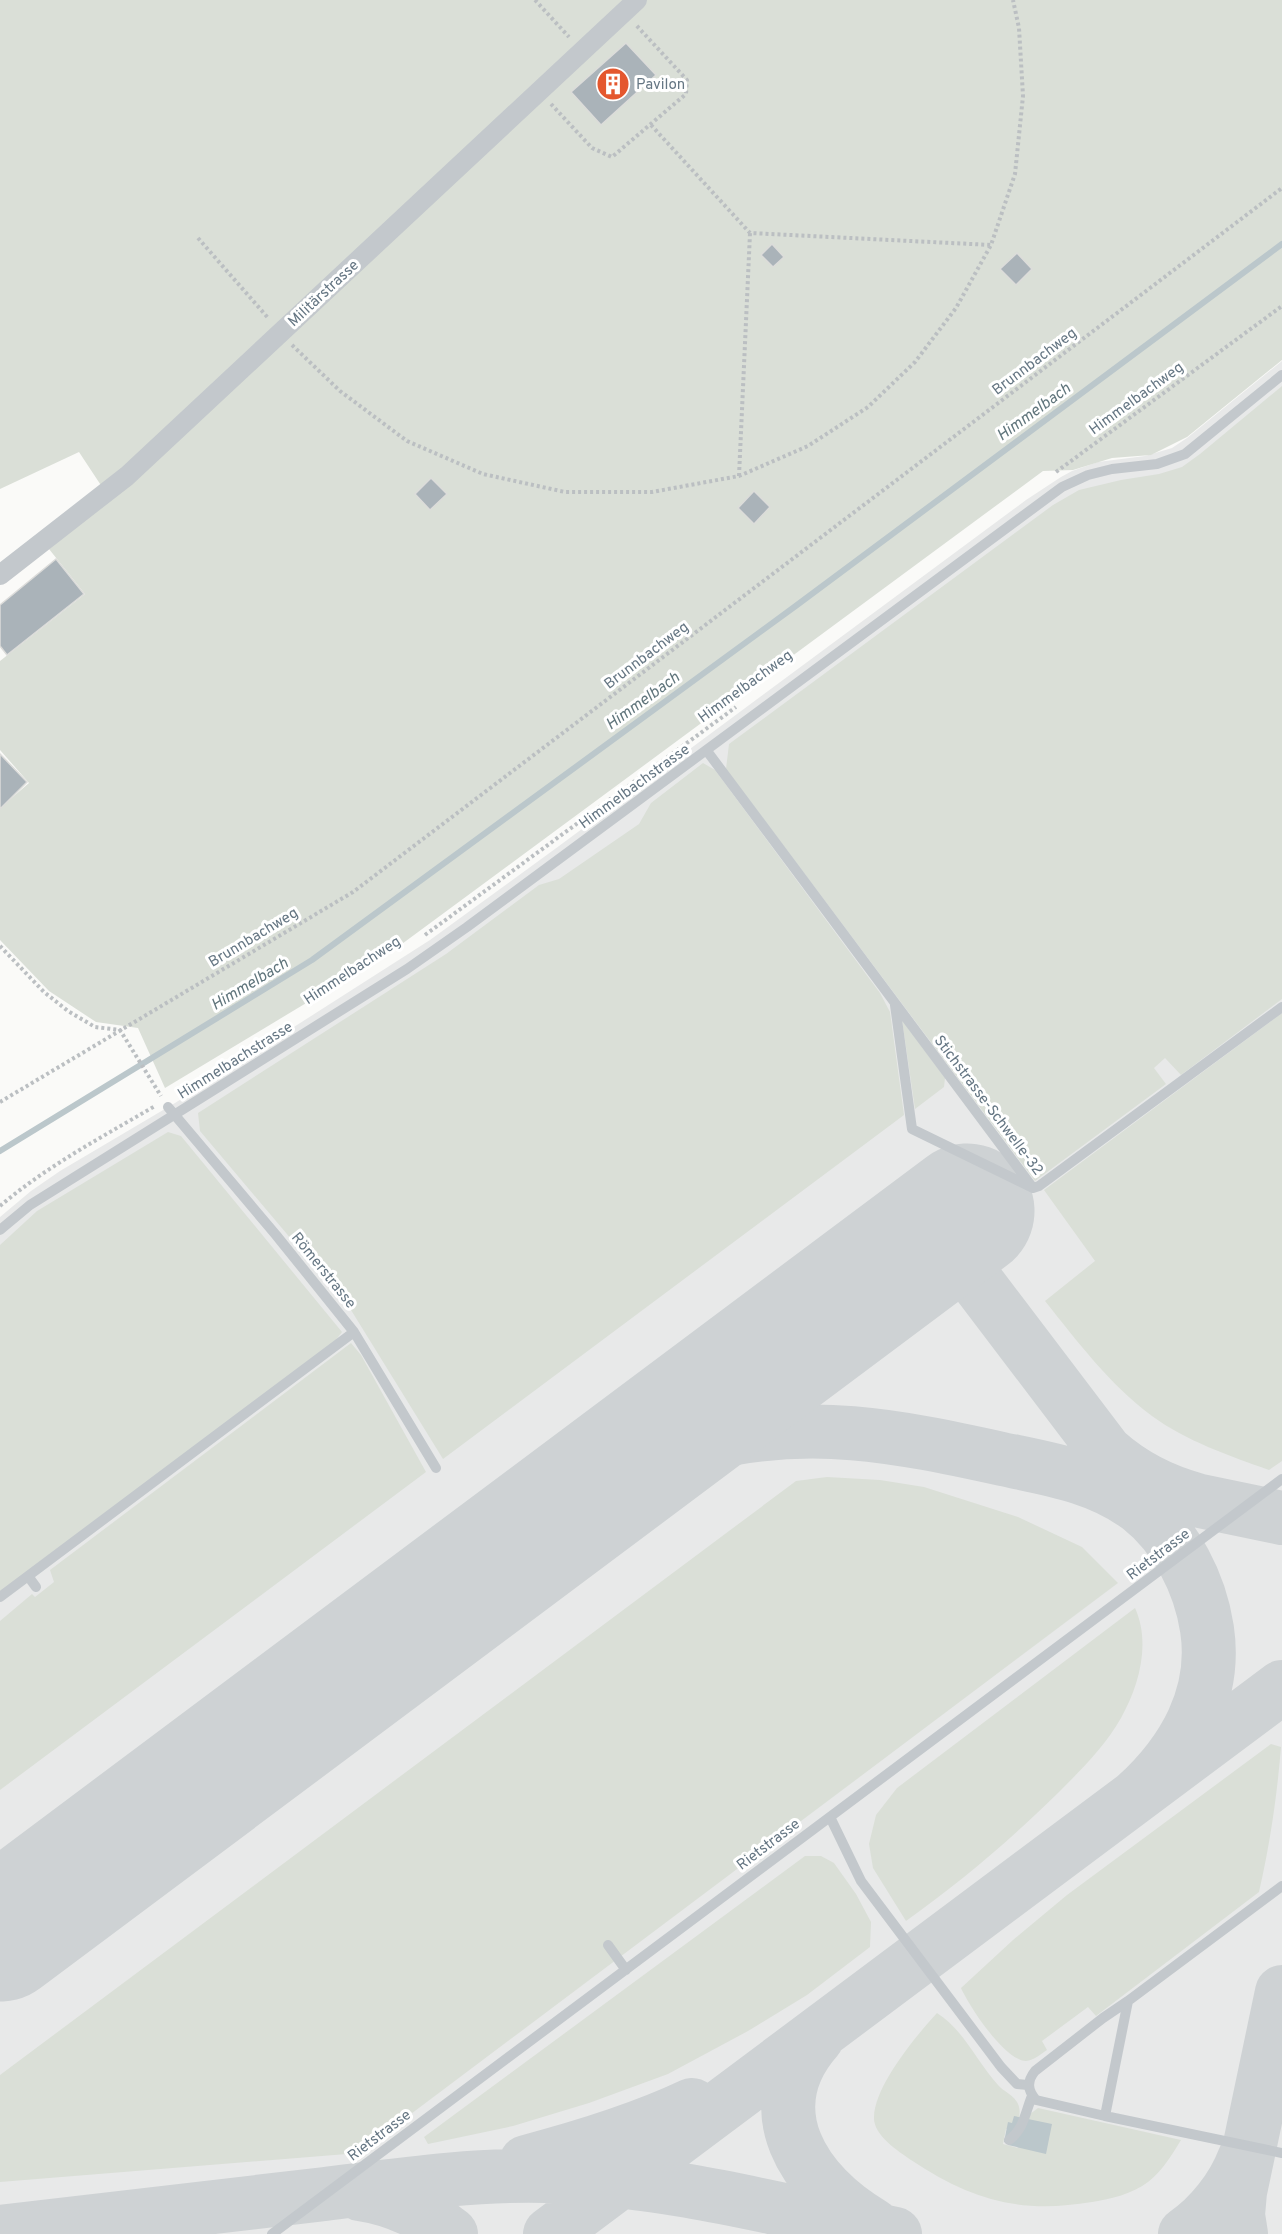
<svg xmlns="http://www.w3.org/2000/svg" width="1282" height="2234" viewBox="0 0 1282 2234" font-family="Overpass,sans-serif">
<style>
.built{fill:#e8e9e9}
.green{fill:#dadfd7}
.water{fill:#bbc7cb}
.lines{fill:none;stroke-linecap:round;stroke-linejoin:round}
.stream{stroke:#bbc7cb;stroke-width:6}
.taxiway{stroke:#ced2d4;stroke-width:54}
.runway{stroke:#ced2d4;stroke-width:135}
.building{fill:#aab3b9;stroke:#dcdcda;stroke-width:1.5}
.path{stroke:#bbbfc2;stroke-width:4;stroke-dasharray:3 3;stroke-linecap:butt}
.service{stroke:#c3c8cc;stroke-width:10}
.minor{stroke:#c3c8cc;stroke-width:20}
.labels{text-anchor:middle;stroke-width:6;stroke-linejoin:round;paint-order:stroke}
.poi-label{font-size:15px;fill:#657683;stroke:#fff;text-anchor:start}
.street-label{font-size:15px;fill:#657683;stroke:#fff}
.water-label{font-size:16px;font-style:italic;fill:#60757c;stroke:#fff}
</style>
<rect width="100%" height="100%" fill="#fafaf8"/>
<path class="built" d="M1282,361V2234H0V1217L31,1191L60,1171L175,1103L430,940L559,846L1026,500L1061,477L1072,471L1098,462L1145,456L1172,448L1187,438Z"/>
<path class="green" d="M0,0H1282V360L1187,437L1151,455L1112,458L1073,470L1043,471L391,952L165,1088L138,1028L96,1022L49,991L0,940V808L29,783L0,750V661L85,594L49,549L110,499L79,452L0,489Z
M1282,386V999L1181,1075L1165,1058L1154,1068L1166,1084L1035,1181L726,769L729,744L1053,505L1079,490L1121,480L1159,474L1182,467L1200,454Z
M703,763L715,770L880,993L890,1012L904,1115L443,1459L351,1310L200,1131L198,1113L446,954L539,885L559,879L639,824L651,803Z
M1282,1013V1461L1269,1470C1230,1456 1186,1441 1152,1416C1110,1385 1077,1341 1045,1301L1095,1261L1044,1190Z
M902,1020L945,1078L944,1087L915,1109Z
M168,1132L181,1136L342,1332L335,1341L0,1592V1245L37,1211Z
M351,1343L361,1355L426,1472L0,1790V1621L32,1594L35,1597L54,1582L50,1570Z
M827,1477L880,1480L924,1487L1018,1517L1082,1547L1118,1583L359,2153L0,2182V2075L796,1481Z
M1135,1608C1151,1643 1139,1686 1121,1718C1106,1745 1082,1769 1060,1791C1010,1840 963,1880 906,1921L873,1868L869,1844L876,1815L897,1788Z
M1271,1744L1281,1747C1277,1796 1270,1844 1259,1892L1096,2016L1088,2007L1042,2041L1047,2050C1041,2054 1034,2060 1026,2061C1005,2061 969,2006 961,1988L1013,1940L1067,1895Z
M805,1856H821L834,1863L856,1894L871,1922L870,1947L807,1995L748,2031L668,2074L589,2103L513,2126L428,2144L424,2137Z
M937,2013C963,2029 977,2062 998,2085C1003,2091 1015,2096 1018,2104C1022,2113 1018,2123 1013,2130L1006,2129L1003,2144L1018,2148L1030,2114L1038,2108L1181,2140C1171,2156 1163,2170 1148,2182C1132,2194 1111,2199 1092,2202C1020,2214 971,2200 911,2160C898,2151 873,2135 874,2117C875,2085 916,2036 937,2013Z"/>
<path class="water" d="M1014,2116L1052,2124L1046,2154L1008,2145V2143L1004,2142L1008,2122L1012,2123Z"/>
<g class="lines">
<path class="stream" d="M0,1151L312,960L797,605L1282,244"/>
<path class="taxiway" d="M939,1232L1106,1452C1133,1476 1163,1491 1197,1500
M1176,1496L1282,1518
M559,1516C574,1505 589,1493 605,1483C634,1465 669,1453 702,1445C809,1418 897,1436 1002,1459C1050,1469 1099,1477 1139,1507C1176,1536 1200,1583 1207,1629C1217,1695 1184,1752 1136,1796
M817,2038C754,2109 804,2185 873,2225
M526,2162C583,2147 639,2130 692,2105
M360,2194C394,2199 424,2213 451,2234
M0,2232C108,2219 216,2206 325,2194C398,2185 472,2174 546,2176C665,2179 780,2210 895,2234
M550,2234L1282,1687
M1185,2234C1210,2217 1233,2188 1244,2159
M1241,2234L1238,2215L1240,2192L1282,1992"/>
<path class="runway" d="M0,1934L967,1211"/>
</g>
<path class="building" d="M626,43L656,75L601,125L571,92Z
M772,244L784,257L773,267L761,255Z
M1017,253L1032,269L1016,285L1000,269Z
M431,478L447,494L430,510L415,494Z
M754,491L770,507L754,524L738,508Z
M56,559L84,594L7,655L0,646V605Z
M0,754L27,782L0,809Z"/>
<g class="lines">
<path class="path" d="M535,0L569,37
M551,104L592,148L612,157L686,94L687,80L636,25
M651,125L750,233L991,245
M198,238L269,319
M292,345L340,391L407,441L483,474L565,492H652L739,476L808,446L868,407L915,362L956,308L991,245L1015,174L1023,96L1019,28L1013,0
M1056,472L1282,306
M739,476L750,233
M425,935L736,707
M0,946L44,992L68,1011L95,1027L120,1030L161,1096
M0,1102L353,892L1282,188
M0,1206C47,1166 102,1137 155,1106"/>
<path class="service" d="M707,751L1033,1188L912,1129L895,1005
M168,1107L276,1235L354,1332L436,1468
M1033,1188L1039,1186L1282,1007
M0,1230L30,1205L407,969L467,927L1062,487L1088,475L1112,469L1157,464L1185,454L1282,375
M28,1576L36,1587
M0,1597L354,1332
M830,1817L861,1881L1001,2067L1017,2084L1028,2085
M1282,1886L1128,2001L1105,2116L1282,2153
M608,1945L626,1970
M1105,2116L1036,2100C1027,2090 1027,2081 1035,2071L1103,2018L1128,2001
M1009,2140C1024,2129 1025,2113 1032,2096
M272,2234L1282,1479"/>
<path class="minor" d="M0,575L127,476L637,0"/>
</g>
<defs>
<g id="building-disc" transform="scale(1.725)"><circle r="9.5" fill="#e4572e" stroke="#fff"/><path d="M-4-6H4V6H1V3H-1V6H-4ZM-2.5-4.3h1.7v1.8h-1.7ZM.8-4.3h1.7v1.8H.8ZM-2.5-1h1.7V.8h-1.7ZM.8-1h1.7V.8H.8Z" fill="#fff"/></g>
</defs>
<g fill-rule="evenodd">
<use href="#building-disc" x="613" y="84"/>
</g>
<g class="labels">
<g class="poi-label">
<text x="636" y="89">Pavilon</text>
</g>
<g class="street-label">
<text transform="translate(323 293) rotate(-43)" y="5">Militärstrasse</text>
<text transform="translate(1034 361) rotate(-37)" y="5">Brunnbachweg</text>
<text transform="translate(1136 398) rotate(-36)" y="5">Himmelbachweg</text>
<text transform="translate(646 655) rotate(-37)" y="5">Brunnbachweg</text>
<text transform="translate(745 686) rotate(-36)" y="5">Himmelbachweg</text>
<text transform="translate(634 786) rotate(-36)" y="5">Himmelbachstrasse</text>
<text transform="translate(253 937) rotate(-31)" y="5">Brunnbachweg</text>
<text transform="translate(352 970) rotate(-33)" y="5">Himmelbachweg</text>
<text transform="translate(235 1060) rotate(-32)" y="5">Himmelbachstrasse</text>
<text transform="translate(989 1105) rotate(53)" y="5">Stichstrasse-Schwelle-32</text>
<text transform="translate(324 1270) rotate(51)" y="5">Römerstrasse</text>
<text transform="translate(1158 1554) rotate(-37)" y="5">Rietstrasse</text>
<text transform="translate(768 1844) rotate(-37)" y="5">Rietstrasse</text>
<text transform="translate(379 2135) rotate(-37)" y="5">Rietstrasse</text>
</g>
<g class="water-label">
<text transform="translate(1033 411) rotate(-36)" y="6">Himmelbach</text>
<text transform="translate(642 700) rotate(-36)" y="6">Himmelbach</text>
<text transform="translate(249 983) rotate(-31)" y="6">Himmelbach</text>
</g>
</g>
</svg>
